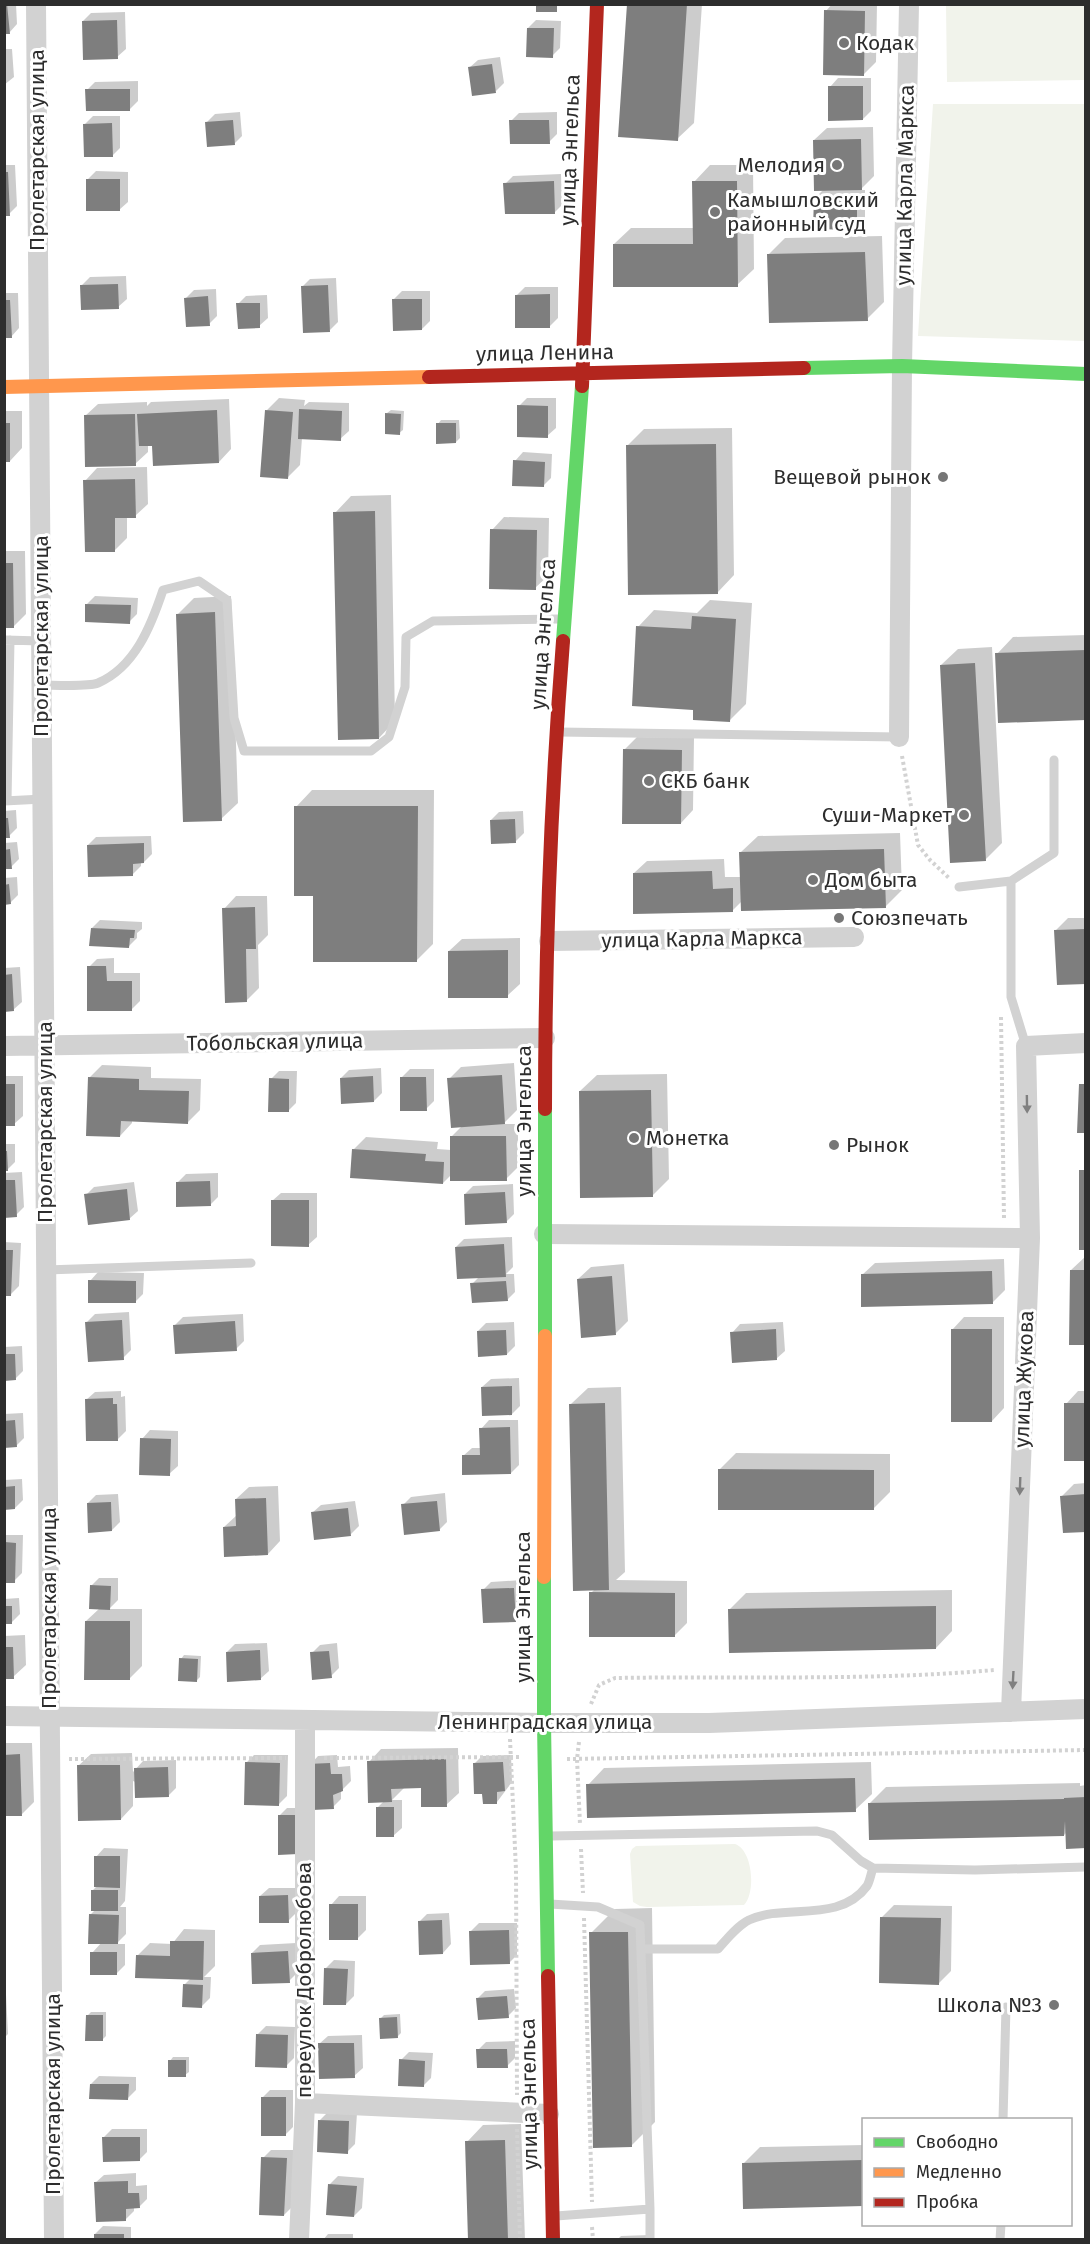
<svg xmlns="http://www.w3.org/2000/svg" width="1090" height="2244" viewBox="0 0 1090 2244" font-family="'Fira Sans',sans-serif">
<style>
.green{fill:#f1f3eb}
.shadow{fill:#0003}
.building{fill:#7e7e7e}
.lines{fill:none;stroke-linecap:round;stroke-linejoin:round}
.path{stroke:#d2d2d2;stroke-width:4;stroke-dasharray:3 3;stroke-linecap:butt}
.lane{stroke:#d2d2d2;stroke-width:9}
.street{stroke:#d2d2d2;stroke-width:20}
.fast{stroke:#63d668;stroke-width:14}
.slow{stroke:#ff974d;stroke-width:14}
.jam{stroke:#b3261e;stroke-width:14}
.oneway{fill:#808080}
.poi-dot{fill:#767676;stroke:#fff;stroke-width:2}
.labels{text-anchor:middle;stroke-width:6;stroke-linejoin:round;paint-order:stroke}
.poi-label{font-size:21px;fill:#2d2d2d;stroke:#fff;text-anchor:start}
.street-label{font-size:21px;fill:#2d2d2d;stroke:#fff}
</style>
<rect width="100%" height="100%" fill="#fff"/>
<path class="green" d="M946,5H1085V80L947,82Z
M933,104H1085V341L918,336Z
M735,1844C753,1850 756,1893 744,1905L647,1907L640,1906L633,1902L630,1854L632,1849L636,1846Z"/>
<path class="shadow" d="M4,4H16L17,24L9,33Z
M628,4H702L694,123L677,139Z
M832,4H877L876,62L863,75L826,11Z
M125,12L126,49L117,57L83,21L91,13Z
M536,20L561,21L560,48L552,56L528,28Z
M4,49H12L14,77L4,85Z
M500,57L504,83L496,91L469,68L478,60Z
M838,78H871V111L863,119L830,87Z
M138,81V101L130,109L87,90L95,82Z
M240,112L242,136L234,144L207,122L215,114Z
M557,112V134L549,142L511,121L519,113Z
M93,116H120V148L112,156L85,124Z
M873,127L874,176L860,190H865V220L856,228L815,198L824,189L814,140L827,128Z
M4,165H15L17,206L9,214L4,215Z
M710,165H753L754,269L737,285L614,244L631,228H694V182Z
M96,171L128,172V202L119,210L87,180Z
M561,174L562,205L554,213L505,184L513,176Z
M882,236L884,302L867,319L768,255L785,238Z
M126,276L127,299L118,307L81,286L90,277Z
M336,278L338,322L330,330L302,287L310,279Z
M525,287H558V318L550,326L517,295Z
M216,289L217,316L209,324L186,298L194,290Z
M402,291H430V321L422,329L394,299Z
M4,293H18L19,328L11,337H4Z
M267,295L268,318L259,326L238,304L246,296Z
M279,398L305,400L304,406L309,402L349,403V431L340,439L302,438L300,465L288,477L267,410Z
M527,398H556V428L547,436L519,406Z
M229,399L231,449L219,462L153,444H148V452L135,464L85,416L98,404L147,402V406L151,402Z
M391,410L404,411L403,430L399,433L387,413Z
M4,411H22V448L10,461H4Z
M441,420H459L460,438L456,442L438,424Z
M732,428L734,575L718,592L627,446L644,429Z
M523,452L552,454L551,478L543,486L515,461Z
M147,467L148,504L135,516H127V538L115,550L85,481L97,468Z
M391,495L395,721L379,738L335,513L351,496Z
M504,517L549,518L548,576L535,588L492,530Z
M4,551H25L26,614L14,626L4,627Z
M95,596L138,598L137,614L129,622L87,604Z
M231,596L238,803L221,819L178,614L194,598Z
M710,600L752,603L746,704L730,720L695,708L638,627L654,610L697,613Z
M1086,635V718L997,654L1013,637Z
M992,647L1002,843L985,860L941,665L958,649Z
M637,737L694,738L693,810L681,823L624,750Z
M312,790H434L433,944L417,960L314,894L296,807Z
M16,810L17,828L9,836H4V811Z
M523,811L524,833L516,841L491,820L499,812Z
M900,833L902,890L885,907L742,901L733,910L634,873L647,861L724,859L725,877H741V852L758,836Z
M151,836L152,854L144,862H141V866L133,874L88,845L96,837Z
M17,842L19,859L11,867L4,868V843Z
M17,877L18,895L10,903H4V878Z
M236,896H267L268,935L258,945L259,988L246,1001L224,909Z
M1068,918H1086V983L1055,931Z
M100,920L142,922V929L137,933V938L129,946L92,928Z
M520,938V984L507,996L449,951L462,939Z
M114,958V973H140V1001L132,1009L89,967L97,959Z
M20,967L22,1002L13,1010H4V968Z
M514,1063L517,1110L503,1124H518V1167L506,1179L452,1174L443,1183L353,1150L366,1137L438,1142L437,1149L451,1150V1137L463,1125L449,1079L461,1067Z
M102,1065L151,1067V1078L201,1079L200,1110L188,1122L132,1120V1123L120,1136L89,1078Z
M381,1068L382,1093L374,1101L341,1078L349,1070Z
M410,1069H434V1101L426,1109L401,1078Z
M279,1071H297L296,1103L288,1111L271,1079Z
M667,1074L669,1179L652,1196L580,1091L597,1075Z
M4,1076H23V1116L14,1124H4Z
M4,1144H15V1162L7,1170H4Z
M22,1172L24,1207L16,1215L4,1216V1173Z
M218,1173V1197L210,1205L177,1183L186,1174Z
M134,1182L138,1211L129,1219L86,1195L94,1187Z
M513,1184L514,1214L506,1222L465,1194L473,1186Z
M281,1193H317V1237L308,1245L272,1201Z
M512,1237L513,1267L506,1274H514L515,1292L507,1300L472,1284L479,1277L456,1247L464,1239Z
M4,1242L21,1243L19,1286L11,1294H4Z
M1086,1256V1344L1071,1270Z
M1004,1259L1005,1290L993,1302L862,1275L875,1263Z
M624,1264L628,1321L615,1334L578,1279L591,1267Z
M98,1272L144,1273L143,1294L135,1302L90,1281Z
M129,1312L131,1350L123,1358L87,1322L95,1314Z
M243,1314L244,1341L236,1349L175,1325L183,1317Z
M964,1317H1004V1408L992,1421L952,1330Z
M514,1322L515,1346L507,1354L478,1331L486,1323Z
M783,1322L785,1351L776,1359L732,1333L740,1324Z
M22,1346L23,1371L15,1379H4V1347Z
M519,1378L520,1406L512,1414L482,1387L491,1379Z
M621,1387L625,1572L616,1580L687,1581V1623L674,1636L591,1593L595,1589L571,1404L588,1388Z
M121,1391V1397L125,1396L126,1431L118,1439L86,1400L95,1392Z
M1078,1391H1086V1460L1066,1404Z
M23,1413L24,1438L16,1446L4,1447V1414Z
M489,1420H518L519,1465L511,1473L463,1456L472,1448H481V1429Z
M150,1430L178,1431V1466L169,1474L142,1439Z
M736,1453L890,1454V1492L873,1509L719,1470Z
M22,1479L23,1500L15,1508H4V1480Z
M1086,1483V1530L1062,1496L1074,1484Z
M278,1486L280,1541L268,1554L224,1527L237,1515L236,1499L249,1487Z
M445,1493L447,1522L439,1530L403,1505L411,1497Z
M118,1494L120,1522L112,1530L88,1503L96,1495Z
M355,1501L359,1526L351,1534L312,1513L321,1505Z
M4,1535H23L22,1573L14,1581H4Z
M99,1578H118V1600L109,1609H142V1666L129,1679L86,1621L100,1608L91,1586Z
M522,1580L523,1612L515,1620L483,1590L491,1582Z
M952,1590V1631L936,1648L729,1610L746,1593Z
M1085,1593H1086V1666H1085Z
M19,1598L20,1614L12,1622L4,1623V1599Z
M25,1635L26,1665L13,1677H4V1636Z
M267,1643L269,1671L260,1679L227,1652L235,1644Z
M337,1643L339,1668L331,1676L312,1653L320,1645Z
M184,1655L201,1656L200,1677L197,1680L181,1659Z
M4,1743H32L34,1802L21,1815H4Z
M458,1748L459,1793L446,1805L422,1787L404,1788L392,1800H402V1828L393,1836L377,1808L384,1801L369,1762L381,1749Z
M132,1753L133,1772L143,1761L176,1760V1788L168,1796L133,1781V1806L121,1819L78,1766L91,1754Z
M254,1755H288L287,1796L279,1804L246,1763Z
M337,1755L338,1767L350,1766L351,1781L341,1791V1799L333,1807L310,1765L318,1756Z
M511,1755L512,1782L497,1802L474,1764L482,1756Z
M871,1762L872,1794L855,1810L588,1785L604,1768Z
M1080,1783V1786L1086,1785V1847L1067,1832L1064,1835L870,1803L886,1787Z
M287,1808H306V1845L279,1816Z
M104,1848L128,1849L125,1901L120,1907H126V1934L116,1944H125V1965L117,1973L92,1953L102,1942L90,1915L95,1910L93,1890L96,1887V1857Z
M269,1888H296V1913L288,1921L260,1896Z
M339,1896H366V1930L358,1938L331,1905Z
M894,1905L952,1906L951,1971L939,1983L882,1917Z
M652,1908L655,2122L631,2146L591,1933L615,1909Z
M449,1913L451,1944L443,1953L419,1922L427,1914Z
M479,1923H517V1955L509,1963L471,1931Z
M184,1929L215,1930V1966L204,1977H211L210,1998L202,2006L184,1985L191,1978L137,1956L150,1943L172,1944Z
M296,1943L297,1973L289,1981L252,1953L260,1945Z
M4,1955L8,2034L4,2038Z
M334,1960L355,1961L354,1996L346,2004L326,1968Z
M514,1989L516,2008L508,2016L477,1999L485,1991Z
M91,2012H106V2036L102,2040L88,2015Z
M400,2014L401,2033L397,2037L381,2018L384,2015Z
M266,2026L295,2027L294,2058L286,2066L258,2034Z
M362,2035L363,2068L354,2076L319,2044L328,2036Z
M515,2041V2058L507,2066L478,2050L486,2042Z
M409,2052L433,2053L431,2078L423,2086L401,2060Z
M173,2057H189V2072L185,2075L170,2061Z
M99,2076L136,2077V2090L128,2098L91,2084Z
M270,2090H293V2127L285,2135L262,2098Z
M328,2112L357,2113L355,2144L347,2152L320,2120Z
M521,2124L525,2240H470L467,2142L483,2125Z
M112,2129H147V2152L139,2160L104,2137Z
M864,2145V2205L743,2164L760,2147Z
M271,2150H294L292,2207L284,2215L263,2158Z
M136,2173V2186L147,2185V2199L139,2207H134V2211L126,2219L95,2183L104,2175Z
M338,2176L364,2178L362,2208L354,2216L330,2184Z
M103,2226L131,2227V2240H95V2234Z
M328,2234H353V2240H323Z
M650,2235V2240H617L621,2236Z"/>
<path class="building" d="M4,4H7L10,34H4Z
M536,4H557V12H536Z
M627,4H687L678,141L618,137Z
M824,10L865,11L864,76L823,75Z
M117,20L118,59L83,60L82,21Z
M527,28H554L553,58L526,57Z
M492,64L496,93L472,96L468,67Z
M828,86H863V120L828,121Z
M85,89H130V111H86Z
M233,120L235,145L207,147L205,122Z
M509,120H549L550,144H510Z
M112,123L113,157H84L83,124Z
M861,139L862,190L814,191L813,140Z
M4,172H8L10,216H4Z
M86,179H120V211H86Z
M554,181L555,214H505L503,183Z
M692,181H737L738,287H613V244H693Z
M814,197L857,198V230L813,229Z
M865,252L868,321L769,323L767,254Z
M118,284L119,309L81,310L80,285Z
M328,285L330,332L303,333L301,286Z
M550,294V328H515V295Z
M208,296L210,326L186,327L184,298Z
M392,299H422V330L393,331Z
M4,300H10L12,338H4Z
M236,303H260V328L238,329Z
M517,405L548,406V438L517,437Z
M299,409L342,411L341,441L298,439Z
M217,410L219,463L153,466L152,446H139L137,414Z
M265,410L293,412L288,479L260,477Z
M385,413L401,414L400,435L385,434Z
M135,414L136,466L85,467L84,415Z
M5,423H10V462H5Z
M436,423H456V443L436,444Z
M716,444L718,594L628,595L626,445Z
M513,460L545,462L544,487L512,486Z
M135,479L136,518H115V552H85L83,480Z
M375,511L379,739L338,740L333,512Z
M490,529L537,530L536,590L489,589Z
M4,563H13L14,628H4Z
M85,604L131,605L130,624L85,622Z
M215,612L222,821L183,822L176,614Z
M692,616L736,619L730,722L693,720V710L632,706L636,626L691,629Z
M1086,650V720L998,723L995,653Z
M975,663L986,861L950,863L940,665Z
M623,749L682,750L681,824H622Z
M294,806H418L417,962H313V896H294Z
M4,818H8L10,838H4Z
M515,819L516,843L491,844L490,820Z
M144,843V863L133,864V876L88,877L87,845Z
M10,849L12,869H4V850Z
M884,849L886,908L741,911L739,852Z
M712,871L713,889L733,888V912L633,914V873Z
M9,884L11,904L4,905V885Z
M255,907L256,949H246L247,1002L225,1003L222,908Z
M91,928L135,930L134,938H130L129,948L89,946Z
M1086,929V984L1057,985L1054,930Z
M508,950V998H448V951Z
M87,966H106L107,981H132V1011H87Z
M12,974L14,1011L4,1012V975Z
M502,1075L505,1124L451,1128L447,1078Z
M373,1076L374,1102L341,1104L340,1078Z
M88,1077L139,1079V1090L189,1091L188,1124L121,1121L120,1137L86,1136Z
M400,1077H426L427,1111H400Z
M269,1078L289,1079V1112H268Z
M4,1084H15V1126H4Z
M1079,1084H1086V1133H1077Z
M651,1090L653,1197L580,1198L579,1091Z
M450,1136H506L507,1181H450Z
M352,1149L426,1154L425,1161L444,1162L443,1184L350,1178Z
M4,1151H7L8,1171H4Z
M1079,1170H1086V1250H1079Z
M4,1180H15L17,1217L4,1218Z
M210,1181L211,1206L176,1207V1182Z
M127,1189L130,1220L88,1225L84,1194Z
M505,1192L507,1223L465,1225L464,1194Z
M271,1200H309V1247L271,1246Z
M504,1244L506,1277L457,1279L455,1247Z
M4,1250H13L11,1296H4Z
M1070,1270H1086V1345H1069Z
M992,1271L993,1304L861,1307V1274Z
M612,1276L616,1335L581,1338L577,1279Z
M88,1280L136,1281V1303H88Z
M506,1281L508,1301L472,1303L470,1283Z
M122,1320L124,1360L88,1362L85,1322Z
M235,1321L237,1351L175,1354L173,1325Z
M776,1329L777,1360L732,1363L730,1332Z
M951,1329H992V1422H951Z
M506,1330L507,1355L478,1357L477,1331Z
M4,1354H15L16,1380L4,1381Z
M512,1386V1415L482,1416L481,1387Z
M113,1398V1404H117L118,1441H86L85,1399Z
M605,1403L609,1590L573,1591L569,1404Z
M1064,1403H1086V1461H1064Z
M15,1420L17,1447L4,1448V1421Z
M510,1427L511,1474L462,1475V1455H480L479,1428Z
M140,1438L171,1439L170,1476L139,1475Z
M718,1469L874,1470V1510H718Z
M15,1486V1509L4,1510V1487Z
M1086,1494V1532L1063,1533L1060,1496Z
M266,1498L268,1555L224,1557L223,1527L236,1526L235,1499Z
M437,1501L440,1531L404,1535L401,1504Z
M111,1502L112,1531L88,1533L87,1503Z
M348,1508L351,1536L314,1540L311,1512Z
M5,1542L16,1543L15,1583H5Z
M90,1585L111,1586L110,1610L89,1609Z
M514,1588L516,1622L483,1623L481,1589Z
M589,1592L675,1593V1637H589Z
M4,1606H12V1624H4Z
M936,1606V1649L729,1653L728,1609Z
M85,1621H130V1680H84Z
M4,1647H13L14,1679H4Z
M260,1650L261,1680L227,1682L226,1652Z
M329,1651L332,1678L312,1680L310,1652Z
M179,1658L198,1659L197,1682L178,1681Z
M20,1754L22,1816H4V1755Z
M446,1759L447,1807H421V1788L391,1789L392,1802L368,1803L367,1761Z
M245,1762L280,1763L279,1806L244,1805Z
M503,1762L505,1791L497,1792V1804H483L482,1794H474L473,1763Z
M330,1763L331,1774H342L343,1791L333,1795L334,1809L312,1810L308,1764Z
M77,1765H120L121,1820L78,1821Z
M168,1767L169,1797L135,1798L134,1768Z
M855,1778L856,1812L587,1818L586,1784Z
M1086,1797V1848L1066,1849L1065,1821L1064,1836L869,1840L868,1803L1064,1799V1798Z
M376,1807H394V1837H376Z
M278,1815H298V1854L278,1855Z
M94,1856H120V1888L94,1887Z
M91,1890H118V1911H91Z
M288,1895L289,1923H259V1896Z
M329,1904H358V1940H329Z
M89,1914L119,1915L118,1944H88Z
M880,1917L941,1918L939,1985L879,1983Z
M442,1920L443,1954L419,1955L418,1921Z
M509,1930L510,1964L470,1965L469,1931Z
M589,1932H628L632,2147L593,2148Z
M170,1941H204L203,1980L135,1978L136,1955L170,1956Z
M288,1951L290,1983L252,1984L251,1953Z
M90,1952H117V1975H90Z
M324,1968L348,1969L346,2005H323Z
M183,1984L203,1985L202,2008L182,2007Z
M507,1996L509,2018L478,2020L476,1998Z
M86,2015H103V2041H85Z
M397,2017L398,2038L380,2039L379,2018Z
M256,2034L288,2035L287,2068L255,2067Z
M318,2043H354L355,2078L319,2079Z
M476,2049H507L508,2068H477Z
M399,2059L425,2061L424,2087L398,2086Z
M168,2060H186V2077H168Z
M90,2084H129L128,2100L89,2099Z
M261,2097H286V2136H261Z
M318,2120L349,2121L348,2154L317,2152Z
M102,2137H140V2161L103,2162Z
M505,2140L508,2240H468L465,2141Z
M261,2157L287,2158L284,2216L259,2215Z
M863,2160L864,2206L743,2209L742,2163Z
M128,2181V2193H139L140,2208L126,2209V2221L96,2222L94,2182Z
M328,2184L357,2186L354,2217L326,2215Z
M94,2234H124V2240H94Z"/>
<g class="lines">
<path class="path" d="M902,756L918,845L930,860L949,878
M1001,1017L1004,1219
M591,1704L599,1685L615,1678C741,1676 870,1681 995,1670
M510,1739L516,1870L517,2095
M579,1742L577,1759L580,1824
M324,1758L520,1757
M69,1759L286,1758
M567,1759L1086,1750
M581,1849L583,1893
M584,1918L592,2202
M517,2129L520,2240
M592,2227L593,2240"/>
<path class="lane" d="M5,640L41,641
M42,685C54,685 88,687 98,683C135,667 151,626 163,590L199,581L227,600L234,718L244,751H371L389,737L405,687L406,637L433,621L559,619
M559,732L899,737
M4,801L43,799
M7,801L10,640
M959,887L1011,881
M1026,1046L1011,997V881L1054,853V760
M46,1270L251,1263
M551,1836L817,1831L832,1835L861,1861L873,1868L975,1870L1086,1867
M550,1904L598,1907L640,1925L650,2209L556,2216
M641,1949H718C727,1939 737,1926 749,1920C785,1903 839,1924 867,1886C870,1881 871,1873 873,1868
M1003,2120L1006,2007
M650,2209V2240
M1000,2240L1001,2224"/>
<path class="street" d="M36,4L54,2240
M899,737L902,366L909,4
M549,941L854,937
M4,1046L545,1038
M544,1234L1030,1238
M1011,1712L1030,1238L1026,1046L1086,1043
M4,1716L544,1723H709L1086,1709
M305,2103L549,2114
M299,2240L305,2103V1720"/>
<path class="fast" d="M804,368L902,366L1086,374
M563,641L582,386
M545,1336V1109
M544,1577V1723L548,1976"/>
<path class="slow" d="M4,387L429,377
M544,1577L545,1336"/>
<path class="jam" d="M429,377L804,368
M582,386L597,4
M545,1109C545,953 551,796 563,641
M548,1976L553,2240"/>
</g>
<defs><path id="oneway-solid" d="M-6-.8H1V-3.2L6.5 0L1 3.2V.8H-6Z" transform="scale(1.5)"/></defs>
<g class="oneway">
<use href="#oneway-solid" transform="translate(1027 1104) rotate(89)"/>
<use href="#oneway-solid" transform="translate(1020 1486) rotate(92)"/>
<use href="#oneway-solid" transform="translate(1013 1680) rotate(93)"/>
</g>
<g class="poi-dot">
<circle cx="844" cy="43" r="6"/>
<circle cx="837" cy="165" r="6"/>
<circle cx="715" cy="212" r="6"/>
<circle cx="943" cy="477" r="6"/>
<circle cx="649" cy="781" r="6"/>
<circle cx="964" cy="815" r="6"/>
<circle cx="813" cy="880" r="6"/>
<circle cx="839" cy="918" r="6"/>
<circle cx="634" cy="1138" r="6"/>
<circle cx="834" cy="1145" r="6"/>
<circle cx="1054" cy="2005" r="6"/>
</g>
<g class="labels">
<g class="poi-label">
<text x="856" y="50">Кодак</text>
<text x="825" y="172" text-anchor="end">Мелодия</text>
<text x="727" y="207">Камышловский<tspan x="727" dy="24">районный суд</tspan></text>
<text x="931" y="484" text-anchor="end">Вещевой рынок</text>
<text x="661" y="788">СКБ банк</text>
<text x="952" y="822" text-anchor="end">Суши-Маркет</text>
<text x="825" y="887">Дом быта</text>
<text x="851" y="925">Союзпечать</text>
<text x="646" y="1145">Монетка</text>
<text x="846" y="1152">Рынок</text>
<text x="1042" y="2012" text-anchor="end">Школа №3</text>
</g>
<g class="street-label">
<text transform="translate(37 150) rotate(-90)" y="7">Пролетарская улица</text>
<text transform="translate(570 150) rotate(-88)" y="7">улица Энгельса</text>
<text transform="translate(905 185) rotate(-89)" y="7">улица Карла Маркса</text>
<text transform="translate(545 353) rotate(-1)" y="7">улица Ленина</text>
<text transform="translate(543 634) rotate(-86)" y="7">улица Энгельса</text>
<text transform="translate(41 636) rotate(-90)" y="7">Пролетарская улица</text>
<text transform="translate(702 939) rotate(-1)" y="7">улица Карла Маркса</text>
<text transform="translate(275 1042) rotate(-1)" y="7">Тобольская улица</text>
<text transform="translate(524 1121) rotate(-90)" y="7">улица Энгельса</text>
<text transform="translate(45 1122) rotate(-90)" y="7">Пролетарская улица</text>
<text transform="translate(1024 1379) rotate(-88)" y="7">улица Жукова</text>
<text transform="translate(523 1607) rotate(-90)" y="7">улица Энгельса</text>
<text transform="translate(49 1608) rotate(-90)" y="7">Пролетарская улица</text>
<text x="545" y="1729">Ленинградская улица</text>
<text transform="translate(304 1980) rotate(-90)" y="7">переулок Добролюбова</text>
<text transform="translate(53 2094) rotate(-90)" y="7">Пролетарская улица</text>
<text transform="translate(529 2094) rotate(-91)" y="7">улица Энгельса</text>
</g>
</g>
<rect width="1090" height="2244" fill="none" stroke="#2d2d2d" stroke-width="12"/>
<rect x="862" y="2118" width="210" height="108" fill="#ffffff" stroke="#ababab" stroke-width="1.5"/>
<rect x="874" y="2138" width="30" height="9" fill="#63d668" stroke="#ababab" stroke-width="1.5"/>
<text x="916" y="2148" font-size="18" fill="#2d2d2d">Свободно</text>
<rect x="874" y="2168" width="30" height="9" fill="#ff974d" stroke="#ababab" stroke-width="1.5"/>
<text x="916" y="2178" font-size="18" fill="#2d2d2d">Медленно</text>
<rect x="874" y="2198" width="30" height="9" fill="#b3261e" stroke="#ababab" stroke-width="1.5"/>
<text x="916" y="2208" font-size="18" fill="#2d2d2d">Пробка</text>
</svg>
